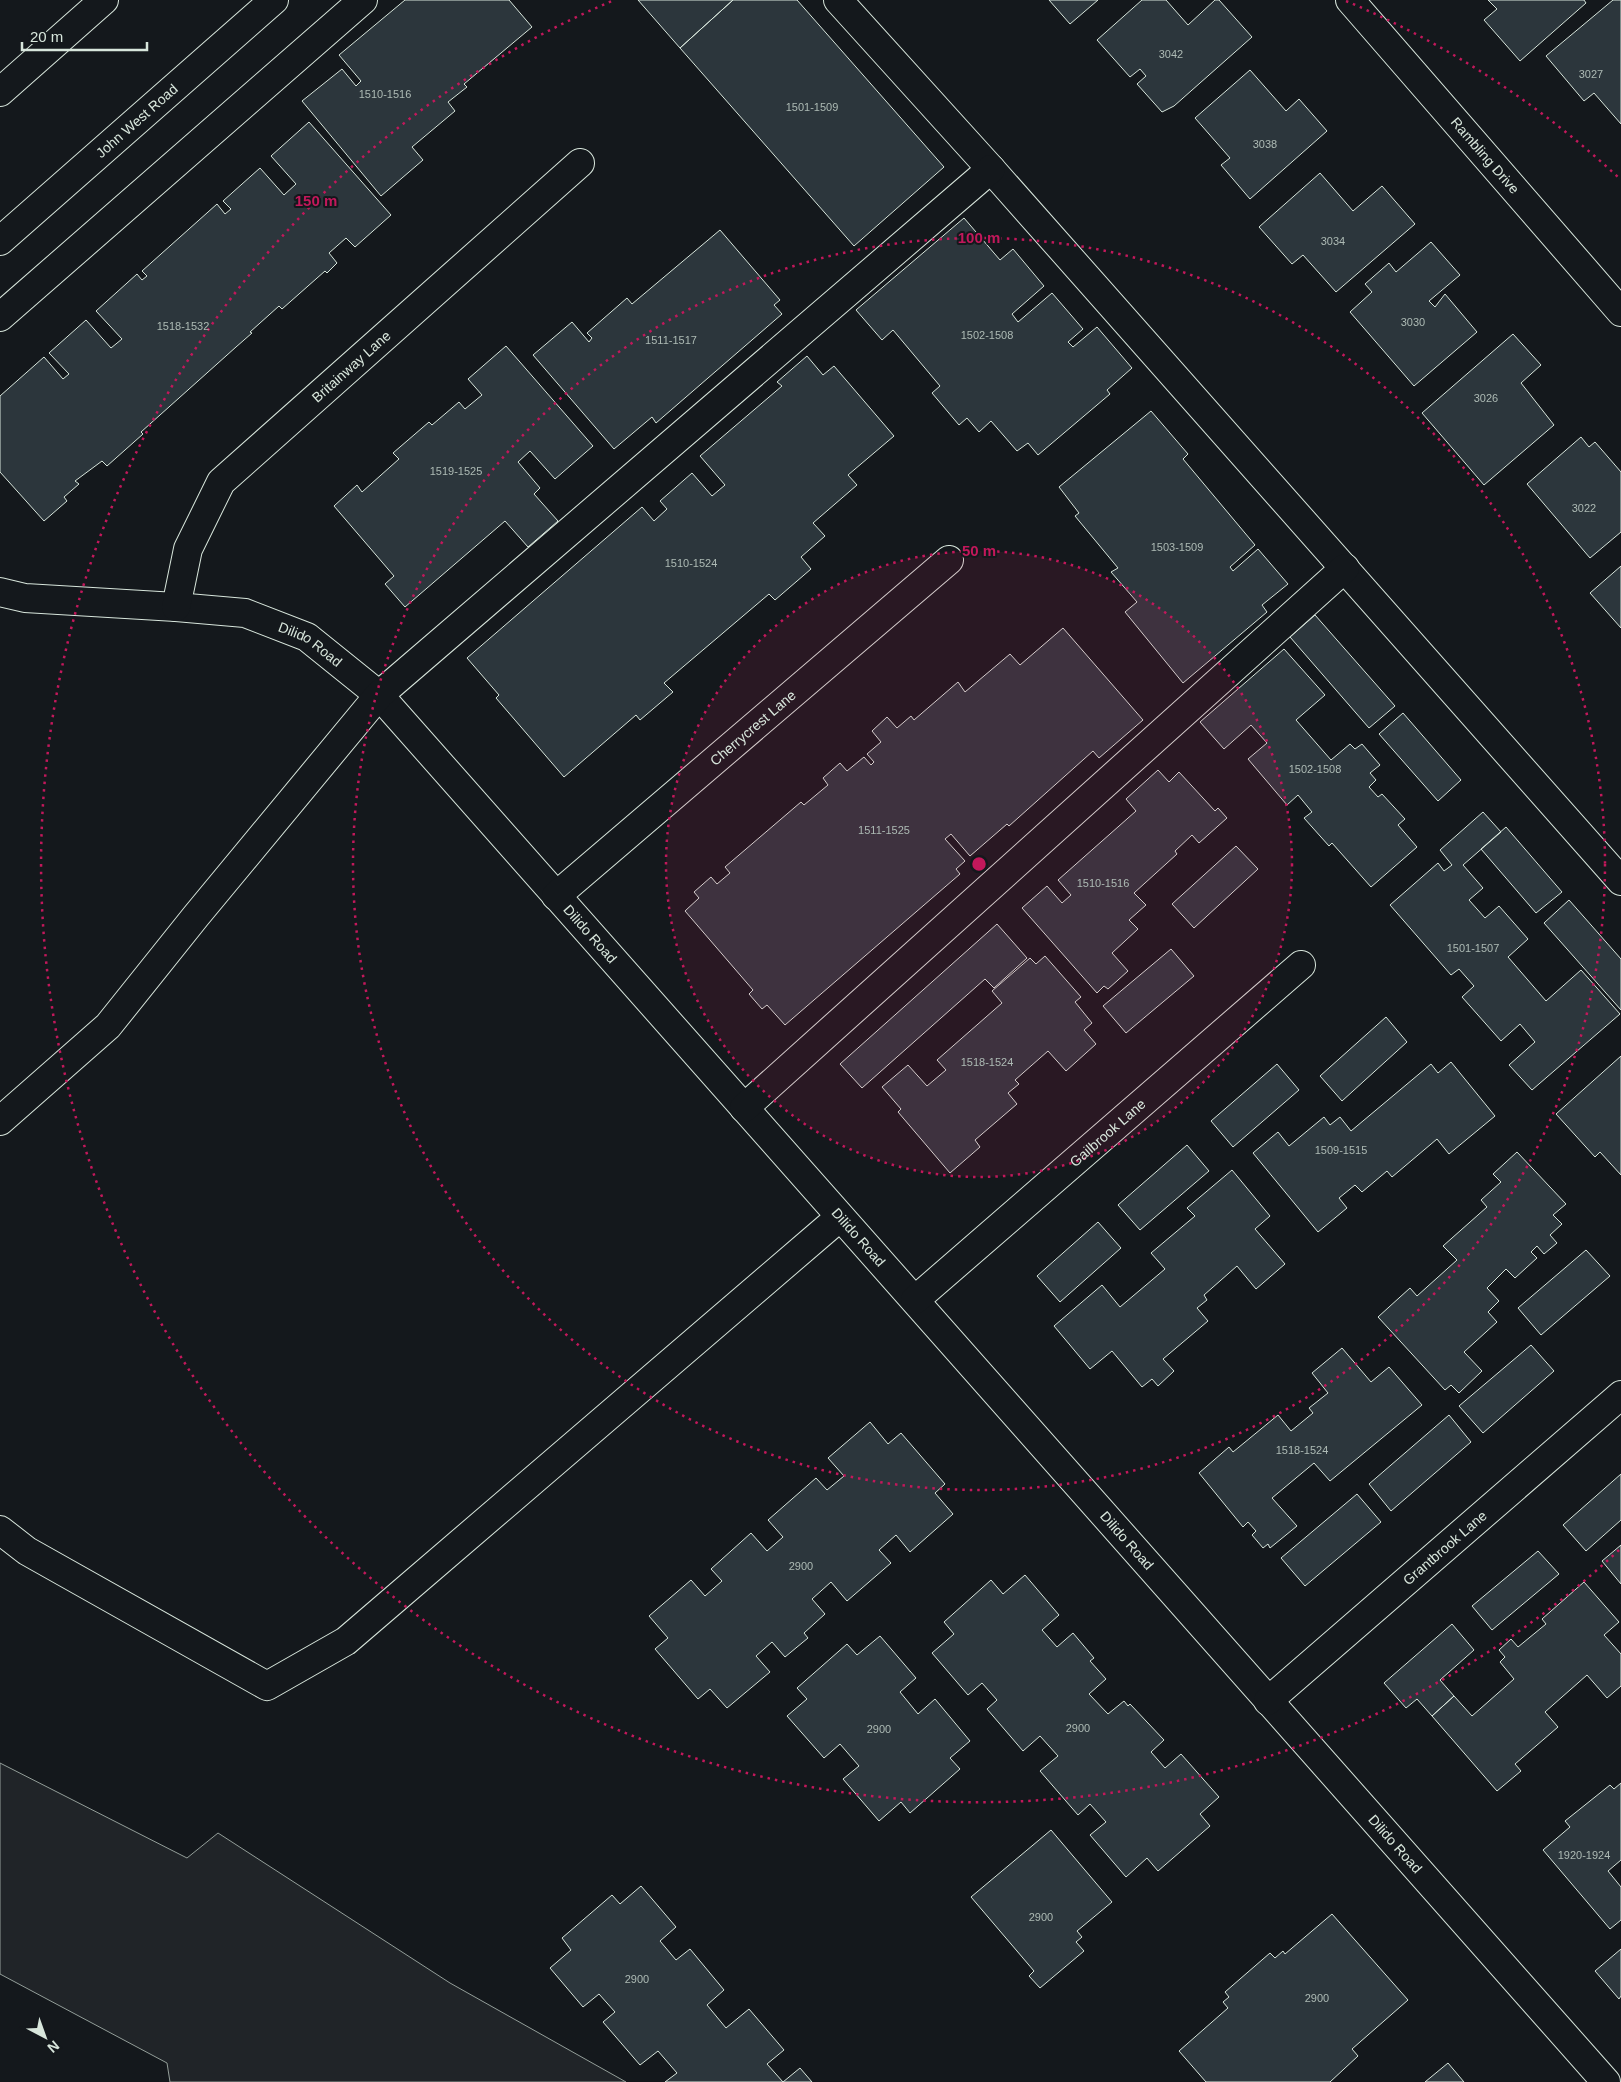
<svg xmlns="http://www.w3.org/2000/svg" width="1621" height="2082" viewBox="0 0 1621 2082" font-family="Helvetica,sans-serif">
<style>
.green{fill:#202428;stroke:#939e99}
.building{fill:#2c363c;stroke:#d8e6dc}
.lines{fill:none;stroke-linecap:round;stroke-linejoin:round}
.minor-casing{stroke:#d8e6dc;stroke-width:30}
.major-casing{stroke:#d8e6dc;stroke-width:30}
.minor{stroke:#14181c;stroke-width:28}
.major{stroke:#14181c;stroke-width:28}
.ring{fill:none;stroke:#c2185b;stroke-width:2.5;stroke-dasharray:2.5 5}
.labels{text-anchor:middle;stroke-width:4;stroke-linejoin:round;paint-order:stroke}
.number-label{font-size:11px;fill:#adbab4}
.street-label{font-size:14px;fill:#d8e6dc;stroke:#14181c}
.centre{fill:#c2185b;stroke:#14181c;stroke-width:2.5}
.ring-label{font-size:15px;text-anchor:middle;font-weight:bold;fill:#c2185b;stroke:#14181c;stroke-width:4;stroke-linejoin:round;paint-order:stroke}
</style>
<rect width="100%" height="100%" fill="#14181c"/>
<path class="green" d="M0,1763L187,1858L218,1833L450,1983L626,2082H170L167,2063L0,1974Z"/>
<path class="building" d="M405,0H509L532,27L464,84L467,87L448,102L455,111L412,147L423,160L381,196L302,101L342,69L356,86L361,81L339,55Z
M638,0H733L680,48Z
M733,0H797L944,167L854,246L680,48Z
M1049,0H1098L1070,24Z
M1142,0H1166L1188,25L1215,0H1219L1252,37L1174,106L1162,112L1137,84L1146,76L1140,69L1130,77L1097,40Z
M1488,0H1584L1586,3L1520,61L1484,20L1497,9Z
M1613,0H1621V124L1594,93L1584,101L1546,56Z
M1250,70L1286,111L1299,99L1327,131L1250,199L1221,165L1230,158L1195,118Z
M309,122L391,215L355,247L346,238L329,253L337,263L327,273L325,271L282,309L279,306L250,332L252,333L236,347L141,432L143,434L107,466L102,461L75,481L79,484L64,497L67,501L44,521L0,472V396L44,357L63,379L69,374L49,353L86,320L111,348L122,339L96,311L137,274L142,280L147,276L142,271L217,204L225,214L231,209L223,201L260,168L284,195L296,184L271,156Z
M1320,173L1353,211L1382,186L1415,224L1336,292L1303,255L1292,264L1259,227Z
M964,218L1000,260L1013,249L1044,286L1012,314L1018,322L1052,293L1083,329L1068,342L1073,347L1097,327L1132,368L1107,390L1110,394L1038,455L1028,443L1017,451L991,421L979,432L967,418L959,425L932,393L940,386L893,330L882,340L856,310Z
M720,230L780,300L774,305L782,314L656,423L652,417L614,449L533,355L572,322L589,342L592,338L587,333L627,298L632,304Z
M1431,242L1460,275L1429,301L1435,307L1445,294L1477,332L1414,386L1350,312L1372,292L1365,284L1389,263L1396,272Z
M1513,334L1541,365L1521,383L1554,425L1484,485L1422,413Z
M506,346L593,446L555,479L530,451L518,462L540,488L534,494L558,521L528,547L505,521L405,607L385,584L394,576L334,506L357,485L362,492L399,459L393,453L429,422L432,425L459,402L465,409L482,395L468,379Z
M807,356L823,375L834,366L894,436L848,475L857,485L813,523L825,536L801,557L811,569L775,600L769,594L664,683L673,692L640,720L636,715L564,777L496,698L499,695L467,658L642,507L654,521L667,509L660,501L692,473L712,496L725,485L700,456L782,386L777,382Z
M1151,411L1188,454L1183,459L1255,545L1230,567L1233,571L1258,549L1288,584L1262,605L1267,612L1183,683L1125,612L1137,602L1111,572L1118,568L1075,516L1079,513L1059,487Z
M1581,437L1589,447L1595,442L1621,472V532L1590,558L1527,484Z
M1621,566V628L1590,593Z
M1315,615L1395,706L1369,728L1290,637Z
M1063,628L1143,720L1099,758L1093,751L1009,826L1007,824L970,856L951,834L945,839L965,861L956,869L960,874L785,1025L767,1005L762,1009L749,994L753,990L685,911L699,898L694,892L711,877L717,884L730,873L725,867L801,802L804,805L828,785L823,778L840,763L847,771L864,757L871,765L874,762L867,754L881,742L872,731L887,717L897,728L911,716L914,720L958,682L965,692L1010,654L1020,665Z
M1284,649L1325,695L1296,720L1331,760L1350,744L1355,749L1362,744L1380,765L1370,773L1376,780L1369,787L1378,797L1382,794L1405,819L1398,825L1417,847L1371,887L1332,843L1329,846L1304,818L1312,812L1298,795L1287,805L1248,759L1267,743L1251,725L1224,749L1200,722Z
M1403,713L1461,780L1438,801L1379,734Z
M1158,770L1169,782L1179,772L1215,811L1218,808L1227,818L1199,843L1192,835L1175,851L1177,854L1134,893L1146,905L1129,920L1138,929L1112,953L1128,971L1108,989L1104,986L1097,993L1022,908L1047,886L1062,903L1071,895L1058,880L1136,811L1126,799Z
M1483,812L1501,832L1463,865L1483,888L1469,900L1485,918L1499,906L1528,939L1508,957L1546,1001L1581,970L1620,1014L1532,1090L1509,1065L1535,1042L1520,1024L1501,1041L1462,997L1474,986L1459,969L1451,975L1390,905L1438,863L1444,871L1452,865L1440,850Z
M1506,827L1562,892L1536,913L1481,849Z
M1236,846L1258,869L1194,928L1172,904Z
M1569,900L1621,959V1010L1544,923Z
M997,924L1027,958L994,988L985,979L862,1088L840,1064Z
M1171,949L1194,976L1126,1033L1103,1006Z
M1045,956L1081,997L1075,1002L1092,1023L1084,1030L1096,1044L1066,1071L1048,1051L1015,1080L1019,1084L1008,1093L1017,1104L975,1140L980,1147L950,1173L898,1112L901,1109L882,1087L908,1065L927,1086L946,1070L937,1060L1002,1003L992,991L1030,958L1036,964Z
M1386,1017L1407,1042L1342,1101L1320,1076Z
M1621,1056V1175L1600,1152L1595,1157L1556,1114Z
M1451,1062L1495,1116L1449,1154L1437,1139L1392,1177L1387,1171L1362,1192L1355,1185L1339,1198L1347,1208L1318,1232L1253,1153L1278,1132L1289,1146L1324,1117L1330,1125L1340,1117L1351,1131L1431,1064L1438,1073Z
M1277,1064L1299,1090L1233,1147L1211,1121Z
M1187,1145L1209,1171L1140,1230L1118,1205Z
M1517,1152L1566,1204L1553,1215L1562,1224L1550,1235L1557,1243L1544,1254L1537,1246L1531,1252L1537,1258L1515,1278L1506,1269L1487,1288L1499,1301L1488,1312L1497,1322L1464,1352L1482,1371L1459,1393L1451,1385L1445,1390L1378,1317L1410,1288L1417,1296L1457,1260L1443,1246L1487,1207L1481,1200L1501,1182L1493,1174Z
M1232,1170L1270,1216L1255,1229L1285,1264L1256,1289L1237,1266L1204,1295L1207,1300L1197,1308L1208,1321L1163,1359L1174,1371L1158,1386L1152,1379L1142,1387L1112,1351L1090,1369L1054,1326L1102,1285L1120,1307L1165,1269L1151,1253L1195,1216L1187,1208Z
M1098,1222L1121,1248L1060,1302L1037,1276Z
M1586,1250L1610,1276L1541,1335L1518,1308Z
M1531,1345L1554,1371L1483,1433L1459,1406Z
M1342,1348L1371,1382L1389,1367L1422,1405L1330,1481L1314,1463L1272,1498L1297,1526L1270,1548L1268,1544L1263,1548L1252,1535L1256,1531L1248,1522L1243,1527L1199,1473L1229,1447L1233,1452L1278,1415L1291,1431L1313,1413L1309,1408L1328,1393L1312,1373Z
M1449,1415L1471,1442L1391,1511L1369,1484Z
M870,1422L888,1444L901,1433L945,1484L935,1493L953,1514L910,1552L896,1535L879,1550L891,1563L847,1601L831,1582L812,1599L825,1614L804,1633L808,1638L785,1657L772,1642L756,1656L770,1672L727,1708L710,1689L698,1699L655,1649L668,1638L649,1616L691,1580L705,1596L722,1581L711,1569L751,1533L767,1551L783,1537L768,1520L816,1478L827,1490L844,1476L828,1458Z
M1621,1474V1520L1586,1551L1563,1525Z
M1357,1494L1381,1522L1305,1586L1281,1558Z
M1621,1545V1584L1602,1561Z
M1538,1551L1559,1574L1492,1630L1472,1606Z
M1025,1575L1059,1615L1042,1630L1057,1647L1073,1633L1094,1658L1090,1661L1106,1679L1089,1694L1108,1714L1124,1701L1128,1706L1130,1704L1164,1740L1151,1752L1165,1768L1181,1754L1219,1797L1200,1814L1210,1826L1158,1871L1147,1858L1126,1877L1090,1835L1106,1822L1090,1804L1078,1815L1040,1771L1058,1756L1040,1736L1023,1751L987,1709L997,1700L982,1683L968,1695L932,1653L954,1634L944,1622L991,1580L1003,1594Z
M1584,1582L1619,1622L1604,1635L1621,1654V1686L1607,1698L1587,1675L1545,1712L1558,1727L1515,1764L1521,1771L1497,1791L1432,1716L1454,1696L1472,1716L1514,1679L1500,1662L1505,1657L1499,1650L1511,1639L1518,1647L1546,1624L1542,1619Z
M1452,1624L1474,1650L1440,1680L1454,1696L1432,1716L1417,1699L1406,1708L1384,1683Z
M880,1636L916,1678L900,1692L918,1714L935,1699L970,1741L950,1758L960,1769L910,1813L901,1802L879,1821L843,1779L859,1766L840,1744L824,1758L787,1716L807,1699L797,1688L847,1644L857,1655Z
M1621,1783V1860L1608,1871L1621,1887V1920L1610,1929L1543,1850L1570,1827L1565,1821L1610,1785L1614,1789Z
M1051,1830L1112,1902L1077,1931L1082,1937L1076,1942L1084,1951L1040,1988L1029,1976L1034,1971L971,1897Z
M641,1886L676,1927L660,1941L676,1960L690,1949L724,1990L707,2005L726,2028L749,2009L784,2050L767,2064L783,2082H665L677,2073L658,2051L640,2065L603,2022L615,2012L599,1994L583,2007L550,1968L571,1950L562,1938L612,1895L620,1904Z
M1332,1914L1408,2000L1352,2049L1358,2056L1330,2082H1206L1179,2051L1228,2008L1223,2002L1229,1997L1225,1992L1270,1953L1275,1958L1283,1951L1285,1954Z
M1621,1949V1996L1619,1999L1595,1971Z
M1448,2063L1464,2082H1425Z
M800,2068L812,2082H783Z"/>
<g class="lines">
<g class="minor-casing">
<g id="minor">
<path d="M838,0L991,169L1621,881"/>
<path id="s1" d="M1350,0L1621,312"/>
<path d="M0,317L363,0"/>
<path id="s2" d="M0,592L25,598L176,607L245,613L307,637L379,695L1606,2082"/>
<path id="s3" d="M176,607L188,549L221,482L580,163"/>
<path id="s4" d="M556,896L949,560"/>
<path d="M744,1108L1345,568"/>
<path d="M0,1121L108,1026L196,916L379,695L991,169"/>
<path id="s5" d="M915,1300L1301,965"/>
<path d="M0,1530L27,1551L267,1686L346,1641L840,1217"/>
<path id="s6" d="M1268,1701L1621,1395"/>
</g>
</g>
<g class="major-casing">
<g id="major">
<path d="M0,92L104,0"/>
<path id="s7" d="M0,241L274,0"/>
</g>
</g>
<use href="#minor" class="minor"/>
<use href="#major" class="major"/>
</g>
<circle cx="979" cy="864" r="313" fill="#c2185b" fill-opacity=".12"/>
<g class="ring">
<circle cx="979" cy="864" r="313"/>
<circle cx="979" cy="864" r="626"/>
<path d="M1619 1550A938 938 0 1 1 612 1M1346 1A938 938 0 0 1 1619 178"/>
</g>
<g class="labels">
<g class="number-label">
<text x="1171" y="58">3042</text>
<text x="1591" y="78">3027</text>
<text x="385" y="98">1510-1516</text>
<text x="812" y="111">1501-1509</text>
<text x="1265" y="148">3038</text>
<text x="1333" y="245">3034</text>
<text x="1413" y="326">3030</text>
<text x="183" y="330">1518-1532</text>
<text x="987" y="339">1502-1508</text>
<text x="671" y="344">1511-1517</text>
<text x="1486" y="402">3026</text>
<text x="456" y="475">1519-1525</text>
<text x="1584" y="512">3022</text>
<text x="1177" y="551">1503-1509</text>
<text x="691" y="567">1510-1524</text>
<text x="1315" y="773">1502-1508</text>
<text x="884" y="834">1511-1525</text>
<text x="1103" y="887">1510-1516</text>
<text x="1473" y="952">1501-1507</text>
<text x="987" y="1066">1518-1524</text>
<text x="1341" y="1154">1509-1515</text>
<text x="1302" y="1454">1518-1524</text>
<text x="801" y="1570">2900</text>
<text x="1078" y="1732">2900</text>
<text x="879" y="1733">2900</text>
<text x="1584" y="1859">1920-1924</text>
<text x="1041" y="1921">2900</text>
<text x="637" y="1983">2900</text>
<text x="1317" y="2002">2900</text>
</g>
<g class="street-label">
<text dy="5" stroke="none"><textPath href="#s7" startOffset="182">John West Road</textPath></text>
<text dy="5" stroke="none"><textPath href="#s1" startOffset="206">Rambling Drive</textPath></text>
<text dy="5" stroke="none"><textPath href="#s3" startOffset="308">Britainway Lane</textPath></text>
<text dy="5" stroke="none"><textPath href="#s2" startOffset="319">Dilido Road</textPath></text>
<text dy="5" stroke="none"><textPath href="#s4" startOffset="259">Cherrycrest Lane</textPath></text>
<text dy="5" stroke="none"><textPath href="#s2" startOffset="724">Dilido Road</textPath></text>
<text dy="5" stroke="none"><textPath href="#s5" startOffset="255">Gailbrook Lane</textPath></text>
<text dy="5" stroke="none"><textPath href="#s2" startOffset="1129">Dilido Road</textPath></text>
<text dy="5" stroke="none"><textPath href="#s2" startOffset="1534">Dilido Road</textPath></text>
<text dy="5" stroke="none"><textPath href="#s6" startOffset="234">Grantbrook Lane</textPath></text>
<text dy="5" stroke="none"><textPath href="#s2" startOffset="1939">Dilido Road</textPath></text>
</g>
</g>
<circle cx="979" cy="864" r="8" class="centre"/>
<g class="ring-label">
<text x="316" y="206">150 m</text>
<text x="979" y="243">100 m</text>
<text x="979" y="556">50 m</text>
</g>
<g transform="translate(45 2037) rotate(139)" stroke="#14181c" stroke-width="4" paint-order="stroke">
<path d="M0-4L9 19L0 12L-9 19Z" fill="#d8e6dc"/>
<text y="-8" font-size="14" font-weight="bold" text-anchor="middle" fill="#d8e6dc">N</text>
</g>
<path d="M22 42v8h125v-8" fill="none" stroke="#d8e6dc" stroke-width="2.5"/>
<text x="30" y="42" font-size="15" fill="#d8e6dc" stroke="#14181c" stroke-width="4" paint-order="stroke">20 m</text>
</svg>
